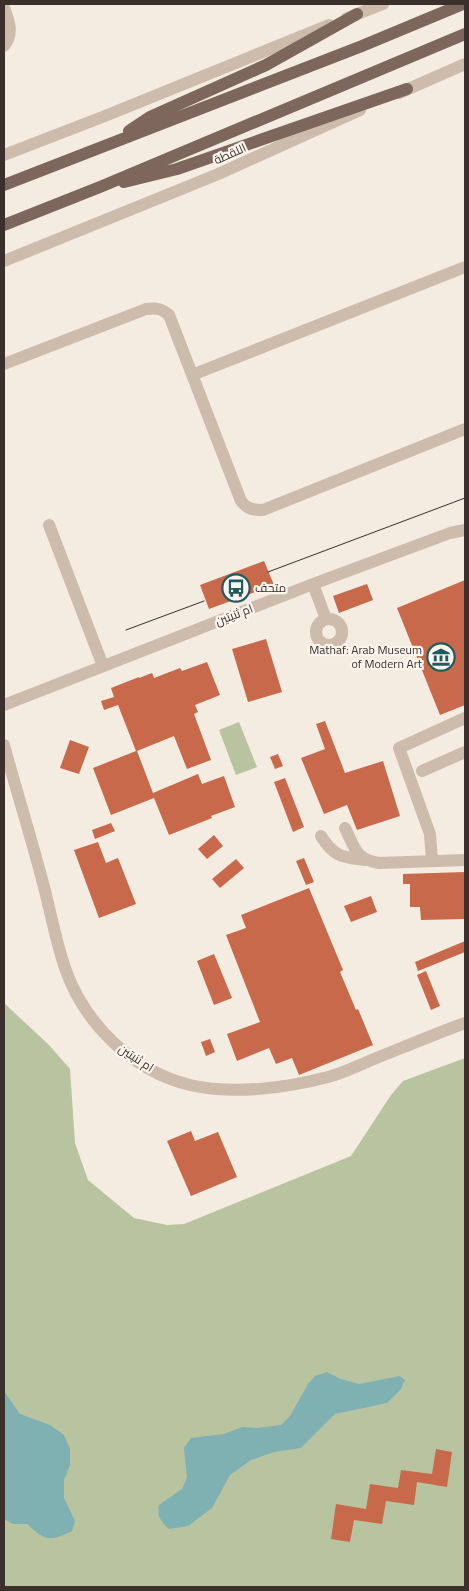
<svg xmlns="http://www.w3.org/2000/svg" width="469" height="1591" viewBox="0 0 469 1591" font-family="'Titillium Web',Cairo,sans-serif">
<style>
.green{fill:#b8c4a0}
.water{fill:#7fb0b2}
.building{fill:#c8694b}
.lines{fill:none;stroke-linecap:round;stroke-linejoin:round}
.minor{stroke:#cdbbac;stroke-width:12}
.major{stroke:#7d675c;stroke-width:12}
.tram{stroke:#3b302b;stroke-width:1}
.labels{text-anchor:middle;stroke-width:4.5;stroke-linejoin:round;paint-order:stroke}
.street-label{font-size:12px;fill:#3b302b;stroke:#fbf5ee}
.poi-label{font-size:12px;fill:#3b302b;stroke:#fbf5ee;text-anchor:start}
</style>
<rect width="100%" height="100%" fill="#f4ebe1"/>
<path class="green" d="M239,722L257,767L236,775L219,730Z
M4,1003L49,1045L70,1069L75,1143L88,1180L134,1218L167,1225L184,1224L351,1156L391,1095L403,1081L465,1058V1587H4Z"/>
<path class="water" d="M327,1372L341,1379L359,1384L400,1376L405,1380L401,1389L387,1403L335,1414L301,1448L274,1452L251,1460L230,1475L212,1508L188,1526L169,1529C160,1521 157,1516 159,1505L182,1489L187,1478L184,1448L191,1438L224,1434L242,1427L258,1428L281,1425L290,1416L308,1384L315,1376Z
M4,1391L20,1414L50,1425L64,1435L70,1449V1465L64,1480V1498L75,1521L72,1531C49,1542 46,1541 27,1524H13L4,1519Z"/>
<path class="building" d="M264,561L274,585L209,609L200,585Z
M465,580V705L440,715L397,608Z
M367,584L373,600L339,613L333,596Z
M266,639L282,692L248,702L232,649Z
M207,662L220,695L195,705L198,712L194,714L211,760L187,769L174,736L137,751L153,793L198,774L202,784L224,776L235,807L211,816L212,818L169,835L154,798L111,815L93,768L136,751L118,705L104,710L101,701L114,697L111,688L139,677V678L152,673L154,678L180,668L182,671Z
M325,721L345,773L383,761L400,816L357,830L347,805L324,814L301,758L325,749L316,724Z
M70,740L89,747L79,774L60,768Z
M278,754L283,766L275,769L270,757Z
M285,778L304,827L293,832L274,782Z
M111,823L115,831L95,839L92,830Z
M214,835L223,846L207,859L198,849Z
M98,842L106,863L118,858L136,904L99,918L74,850Z
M304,858L314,882L306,885L296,861Z
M236,859L244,868L220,888L212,879Z
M465,872V919L421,920L420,907H410V884H403V874Z
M309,888L343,970L340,972L356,1010L358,1009L373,1045L299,1075L292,1058L276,1064L269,1048L237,1061L227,1034L260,1022L226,935L246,928L241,915Z
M371,896L377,912L351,922L344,906Z
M465,941V952L418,971L415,962Z
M214,954L232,998L214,1005L197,961Z
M426,971L440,1006L431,1010L417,975Z
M210,1039L215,1052L206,1056L201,1042Z
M191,1131L195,1141L218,1132L237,1177L191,1196L167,1141Z
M436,1449L452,1452L447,1487L417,1482L414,1505L386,1501L382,1524L354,1520L350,1542L331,1539L336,1504L366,1509L370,1484L398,1488L401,1470L432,1474Z"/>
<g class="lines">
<path class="minor" d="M4,8C9,21 14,34 4,46
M347,18L383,4
M399,93L465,64
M4,155L105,116L329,25
M4,261L216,175L360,110
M4,364L146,309C156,308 161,308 169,315L241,501C247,509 253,510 263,510L465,429
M192,375L465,267
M49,525L103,666
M313,584L326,619
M316 632a13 13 0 1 1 26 0a13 13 0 1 1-26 0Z
M4,705L313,584L450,533L465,530
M4,745C17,793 32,840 44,887C51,914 56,942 65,968C84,1023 132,1071 190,1085C233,1095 286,1088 328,1077C344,1073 359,1065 374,1059C404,1047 435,1034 465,1023
M422,771L465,752
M345,828C355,848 355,859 379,863L465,860
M321,836C334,857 342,857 365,860
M432,861L430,834L399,748L465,718"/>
<path class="major" d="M129,131L150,117L266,65L357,14
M124,182L177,169L407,89
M4,185L362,46L463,4
M4,225L100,187L465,34"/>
<path class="tram" d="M268,572L465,498
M126,630L204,601"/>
</g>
<defs>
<g id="bus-ring" transform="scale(1.4375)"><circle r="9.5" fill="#fbf5ee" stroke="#1f5a5e" stroke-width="1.5"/><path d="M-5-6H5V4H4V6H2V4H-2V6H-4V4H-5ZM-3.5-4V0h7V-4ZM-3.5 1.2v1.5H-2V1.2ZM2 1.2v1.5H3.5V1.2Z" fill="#1f5a5e"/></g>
<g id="museum-ring" transform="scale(1.4375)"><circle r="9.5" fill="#fbf5ee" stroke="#1f5a5e" stroke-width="1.5"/><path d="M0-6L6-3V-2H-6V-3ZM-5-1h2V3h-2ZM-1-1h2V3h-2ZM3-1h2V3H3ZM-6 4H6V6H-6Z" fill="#1f5a5e"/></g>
</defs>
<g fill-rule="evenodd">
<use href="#bus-ring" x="236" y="588"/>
<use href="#museum-ring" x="441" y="657"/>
</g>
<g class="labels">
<g class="street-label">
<text transform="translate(230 154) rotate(-24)" y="4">اللقطة</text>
<text transform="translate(234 615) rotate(-21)" y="4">ام ثنيتين</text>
<text transform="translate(136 1058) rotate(33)" y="4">ام ثنيتين</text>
</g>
<g class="poi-label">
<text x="255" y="592">متحف</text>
<text x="422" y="654" text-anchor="end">Mathaf: Arab Museum<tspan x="422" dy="14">of Modern Art</tspan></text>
</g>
</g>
<rect width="469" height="1591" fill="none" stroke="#3b302b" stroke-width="10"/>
</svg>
